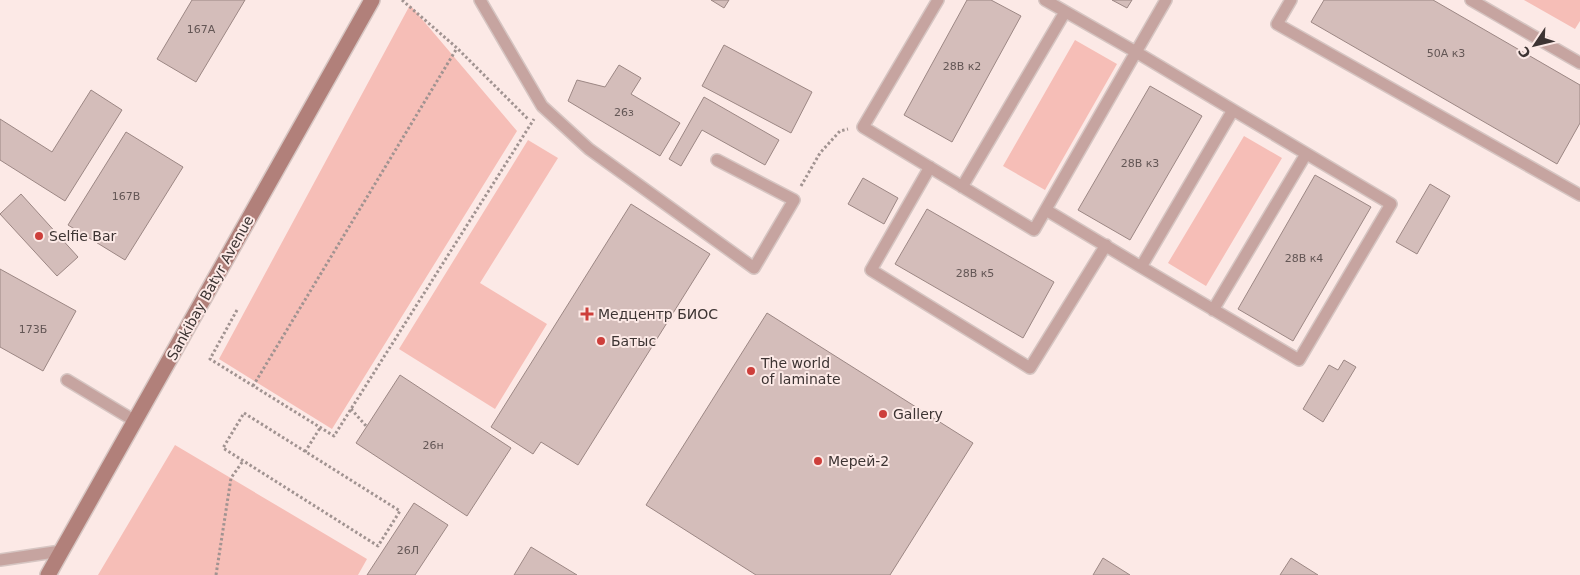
<svg xmlns="http://www.w3.org/2000/svg" width="1580" height="575" viewBox="0 0 1580 575" font-family="'DejaVu Sans',sans-serif">
<style>
.green{fill:#f6beb7}
.building{fill:#d4bdba;stroke:#9c8784}
.lines{fill:none;stroke-linecap:round;stroke-linejoin:round}
.lane-casing{stroke:#d6c5c2;stroke-width:14}
.secondary-casing{stroke:#d6c5c2;stroke-width:18}
.path{stroke:#a19391;stroke-width:3;stroke-dasharray:2.5 2.5;stroke-linecap:butt}
.lane{stroke:#c6a4a0;stroke-width:11}
.secondary{stroke:#b1807a;stroke-width:15}
.poi-dot{fill:#cd3f3b;stroke:#fce9e6;stroke-width:2}
.labels{text-anchor:middle;stroke-width:4;stroke-linejoin:round;paint-order:stroke}
.number-label{font-size:11px;fill:#635655}
.poi-label{font-size:14px;fill:#3d3433;stroke:#fce9e6;text-anchor:start}
.street-label{font-size:14px;fill:#3d3433;stroke:#fce9e6}
</style>
<rect width="100%" height="100%" fill="#fce9e6"/>
<path class="green" d="M1524,0H1580V21L1575,29Z
M410,5L517,131L332,429L219,359Z
M1075,40L1117,64L1045,190L1003,166Z
M1244,136L1282,158L1206,286L1168,263Z
M528,140L558,158L480,283L547,324L495,409L399,349Z
M175,445L367,559L358,575H98Z"/>
<path class="building" d="M192,0H245L196,82L157,59Z
M711,0H729L724,8Z
M967,0H991L1021,16L952,142L904,115Z
M1112,0H1132L1127,8Z
M1324,0H1433L1580,85V123L1557,164L1311,22Z
M724,45L812,92L791,133L702,86Z
M619,65L641,78L631,94L680,123L660,156L568,101L577,80L605,87Z
M1150,86L1202,116L1130,240L1078,210Z
M91,90L122,110L65,201L0,160V119L52,152Z
M704,97L779,140L765,165L702,130L681,166L669,159Z
M126,132L183,167L125,260L68,225Z
M1315,175L1371,207L1293,341L1238,309Z
M863,178L898,198L884,224L848,204Z
M1430,184L1450,196L1417,254L1396,242Z
M21,194L78,257L57,276L0,214Z
M631,204L710,254L578,465L541,442L533,454L491,427Z
M927,209L1054,282L1023,338L895,264Z
M0,269L76,311L43,371L0,347Z
M767,313L973,443L890,575H756L646,505Z
M1344,360L1356,367L1323,422L1303,409L1329,365L1338,370Z
M400,375L511,448L467,516L356,443Z
M414,503L448,525L415,575H367Z
M531,547L577,575H514Z
M1103,558L1130,575H1093Z
M1291,558L1318,575H1280Z"/>
<g class="lines">
<g class="lane-casing">
<path id="lane" d="M480,0L542,106L589,149L754,268L794,200L717,160
M938,0L863,127L1034,230L1136,52L1045,0
M1166,0L1136,52L1233,110
M1291,0L1277,24L1580,195
M1471,0L1580,63
M1233,110L1391,204L1299,360L1141,267Z
M930,167L871,270L1030,368L1106,245
M962,187L1065,12
M1046,210L1141,267
M1213,310L1306,154
M67,380L135,421
M0,560L61,551"/>
</g>
<g class="secondary-casing">
<path id="secondary" d="M48,575L372,0"/>
</g>
<path class="path" d="M402,0L457,48L529,120
M801,186L820,153L840,131L848,129
M237,310L210,359L334,436L534,119
M253,386L457,48
M351,409L367,427
M244,413L400,511L378,546L223,448Z
M305,452L320,428
M216,575L231,478L243,461"/>
<use href="#lane" class="lane"/>
<use href="#secondary" class="secondary"/>
</g>
<g class="poi-dot">
<circle cx="39" cy="236" r="5"/>
<path d="M584.5 306.5h5v5h5v5h-5v5h-5v-5h-5v-5h5z"/>
<circle cx="601" cy="341" r="5"/>
<circle cx="751" cy="371" r="5"/>
<circle cx="883" cy="414" r="5"/>
<circle cx="818" cy="461" r="5"/>
</g>
<g class="labels">
<g class="number-label">
<text x="201" y="33">167A</text>
<text x="1446" y="57">50А к3</text>
<text x="962" y="70">28В к2</text>
<text x="624" y="116">26з</text>
<text x="1140" y="167">28В к3</text>
<text x="126" y="200">167В</text>
<text x="1304" y="262">28В к4</text>
<text x="975" y="277">28В к5</text>
<text x="33" y="333">173Б</text>
<text x="433" y="449">26н</text>
<text x="408" y="554">26Л</text>
</g>
<g class="poi-label">
<text x="49" y="241">Selfie Bar</text>
<text x="598" y="319">Медцентр БИОС</text>
<text x="611" y="346">Батыс</text>
<text x="761" y="368">The world<tspan x="761" dy="16">of laminate</tspan></text>
<text x="893" y="419">Gallery</text>
<text x="828" y="466">Мерей-2</text>
</g>
<g class="street-label">
<text transform="translate(210 288) rotate(-61)" y="5">Sankibay Batyr Avenue</text>
</g>
</g>
<g transform="translate(1535 45) rotate(235)" stroke="#fce9e6" stroke-width="4" paint-order="stroke">
<path d="M0-4L9 19L0 12L-9 19Z" fill="#3d3433"/>
<text y="-8" font-size="14" font-weight="bold" text-anchor="middle" fill="#3d3433">С</text>
</g>
</svg>
